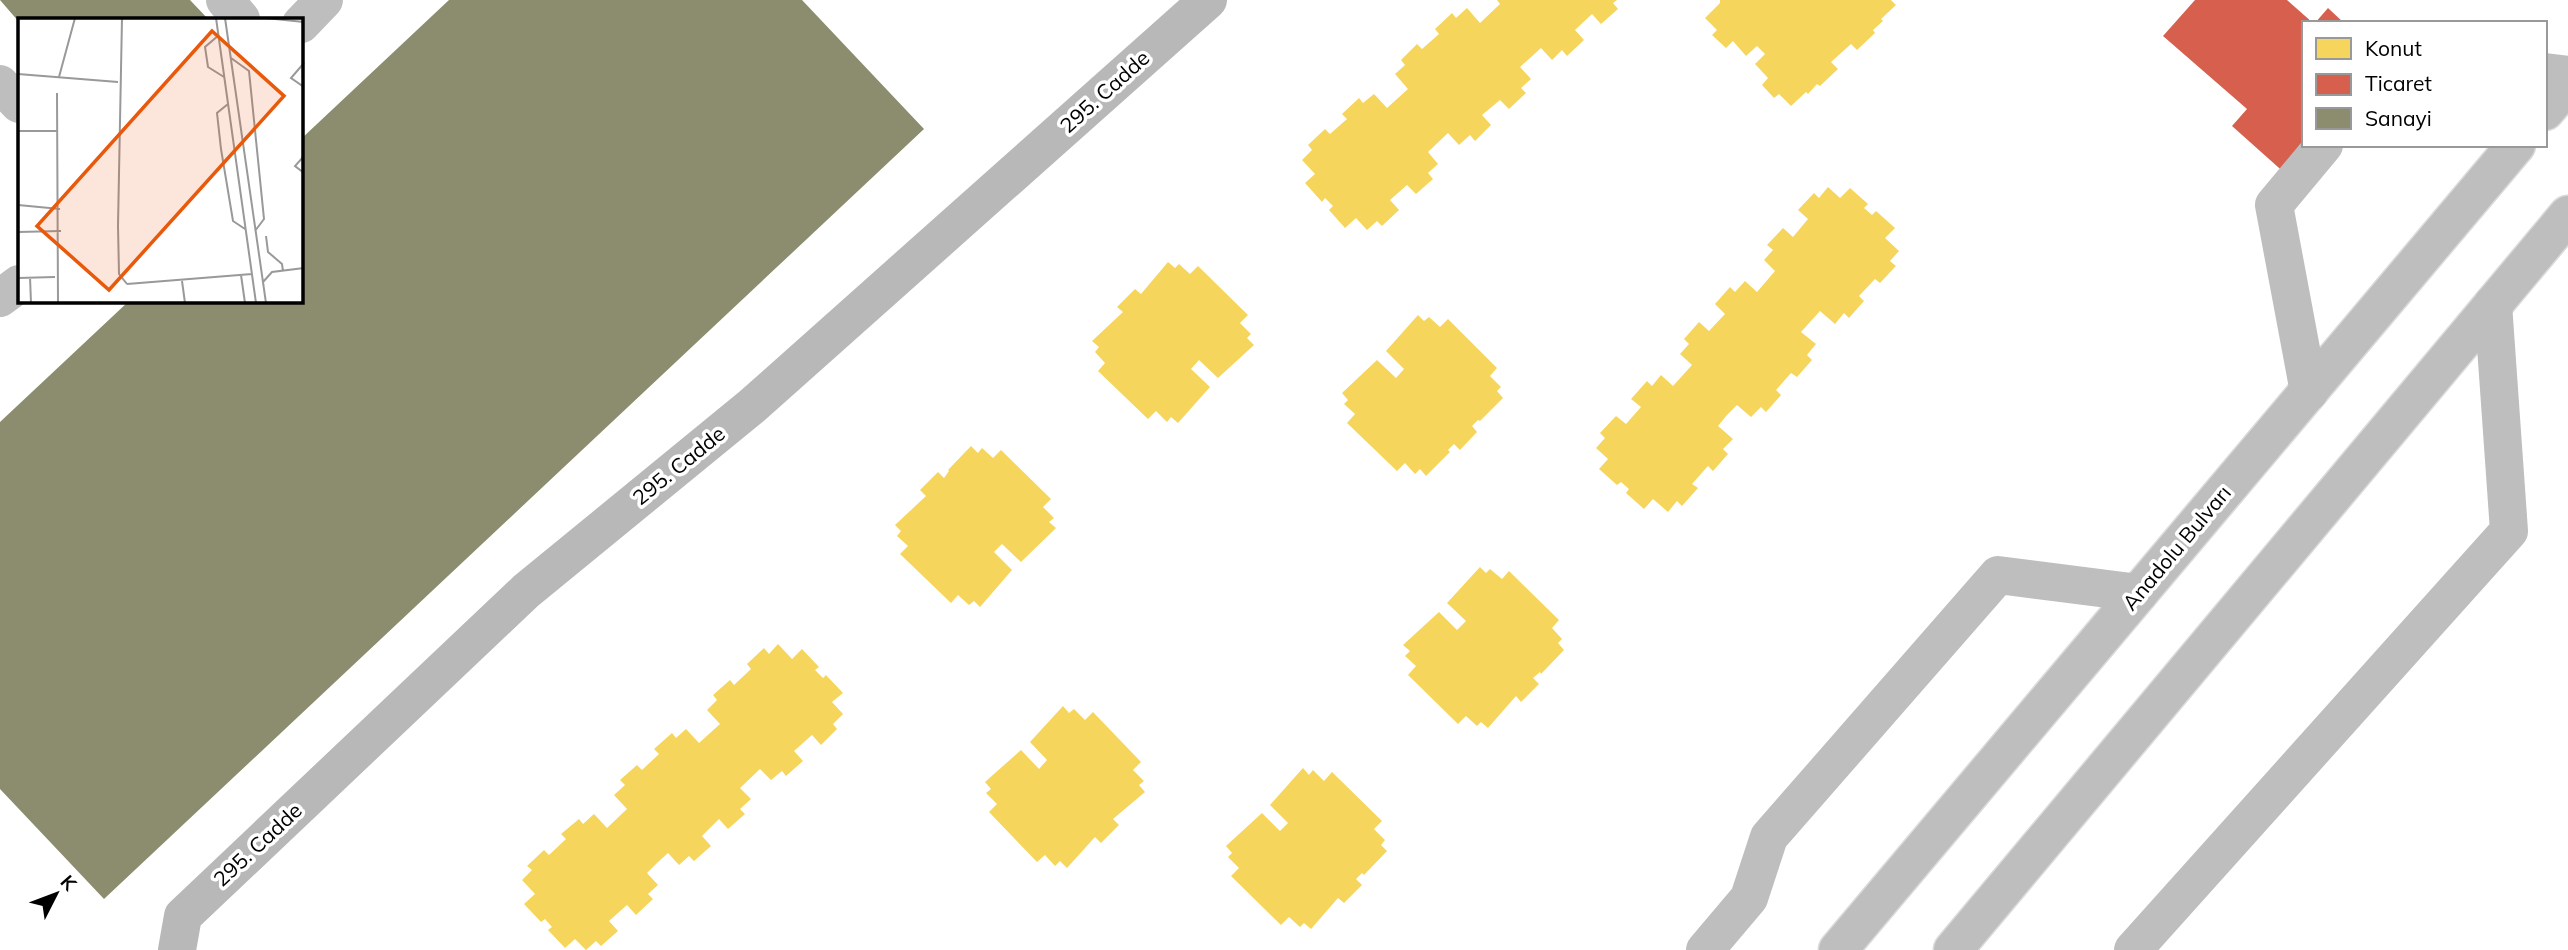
<svg xmlns="http://www.w3.org/2000/svg" width="2568" height="950" viewBox="0 0 2568 950" font-family="Mulish,sans-serif">
<style>
.homes{fill:#f6d55c}
.shops{fill:#d6604d}
.industry{fill:#8c8c6e}
.lines{fill:none;stroke-linecap:round;stroke-linejoin:round}
.primary-casing{stroke:#dbdbdb;stroke-width:41}
.street{stroke:#bebebe;stroke-width:38}
.secondary{stroke:#b8b8b8;stroke-width:38}
.primary{stroke:#bebebe;stroke-width:38}
.labels{text-anchor:middle;stroke-width:7;stroke-linejoin:round;paint-order:stroke}
.street-label{font-size:21px;fill:#000;stroke:#fff}
.inset-road{fill:none;stroke:#999;stroke-width:2}
.view{fill:#e8590c;fill-opacity:0.15;stroke:#e8590c;stroke-width:3.5}
.inset-edge{fill:none;stroke:#000;stroke-width:3.5}
</style>
<rect width="100%" height="100%" fill="#fff"/>
<path class="homes" d="M1497,0H1617L1613,3L1618,9L1601,24L1592,14L1575,30L1584,40L1567,56L1562,50L1552,60L1541,48L1520,67L1531,79L1521,88L1526,93L1509,109L1500,100L1482,115L1491,125L1475,141L1470,135L1459,145L1448,133L1428,152L1438,164L1428,173L1433,179L1416,194L1407,185L1390,200L1399,210L1382,226L1377,221L1367,230L1356,218L1345,228L1329,210L1333,206L1325,198L1322,202L1305,183L1315,174L1302,160L1312,150L1308,145L1325,129L1330,134L1347,119L1342,114L1359,98L1363,103L1374,94L1387,108L1408,89L1395,74L1405,65L1401,60L1417,44L1422,49L1439,34L1435,29L1452,13L1456,18L1467,8L1480,23L1500,4Z
M1720,0H1891L1896,5L1881,19L1883,21L1873,30L1875,33L1857,50L1851,44L1831,62L1838,69L1820,86L1817,84L1808,94L1806,92L1791,106L1779,94L1774,98L1762,85L1768,78L1755,64L1765,54L1757,46L1746,56L1733,41L1726,48L1712,35L1717,30L1705,18L1720,3Z
M1828,187L1840,198L1850,188L1868,204L1864,208L1872,215L1876,211L1895,228L1885,238L1899,251L1890,261L1896,266L1880,283L1875,279L1859,296L1864,301L1849,318L1844,313L1835,324L1820,311L1801,332L1816,344L1807,355L1812,360L1797,377L1791,373L1776,390L1781,395L1766,412L1761,407L1751,417L1737,405L1727,415L1718,426L1733,439L1723,449L1728,454L1713,471L1708,466L1692,484L1698,488L1682,506L1677,501L1668,512L1653,499L1644,509L1626,493L1629,489L1621,482L1617,485L1599,469L1608,459L1596,448L1605,438L1600,433L1616,416L1626,424L1641,407L1631,399L1647,381L1652,386L1661,375L1673,386L1692,365L1680,354L1689,344L1684,339L1699,322L1709,331L1725,314L1715,304L1730,287L1735,292L1745,281L1757,292L1775,271L1764,260L1773,250L1767,245L1783,228L1793,237L1808,219L1798,210L1814,193L1819,198Z
M1168,262L1175,268L1179,264L1190,274L1198,266L1248,315L1240,323L1251,334L1247,338L1254,345L1218,378L1199,360L1191,369L1210,387L1178,423L1171,417L1167,422L1156,411L1148,419L1098,371L1105,363L1095,352L1099,347L1092,341L1123,312L1117,307L1135,289L1141,294Z
M1418,315L1424,321L1429,317L1440,327L1448,319L1497,368L1490,376L1501,387L1497,391L1503,398L1480,421L1478,420L1472,426L1477,432L1460,450L1454,444L1448,450L1450,452L1426,476L1420,469L1415,474L1405,463L1397,471L1347,423L1355,414L1344,404L1348,400L1342,393L1377,360L1396,378L1404,369L1386,351Z
M971,446L978,453L982,448L993,458L1001,450L1051,499L1043,507L1054,518L1049,522L1056,528L1021,562L1002,544L994,552L1012,570L980,607L974,601L969,605L958,595L951,603L900,554L908,546L897,536L901,531L895,525L926,496L920,490L938,472L944,478L949,471L948,470Z
M1480,567L1486,573L1490,569L1502,579L1509,571L1559,620L1552,628L1562,639L1558,643L1564,650L1541,674L1540,672L1533,678L1539,684L1521,702L1516,696L1488,728L1481,722L1477,726L1466,716L1458,724L1408,675L1416,666L1405,656L1410,651L1403,645L1439,612L1457,630L1466,621L1447,603Z
M778,644L792,659L802,649L819,667L815,670L823,678L826,675L843,693L832,702L843,714L833,724L837,729L821,745L812,735L794,751L803,761L786,776L782,771L771,780L760,769L740,788L751,799L740,809L745,814L728,829L719,819L702,836L711,846L694,861L689,856L679,865L668,853L657,863L647,873L658,885L648,894L653,899L636,915L627,905L609,921L618,931L601,946L596,941L586,950L575,939L565,948L548,930L552,927L545,919L541,922L524,904L535,894L522,880L532,870L527,866L544,850L549,855L566,839L561,834L579,819L583,824L594,814L607,828L627,809L614,795L625,785L620,780L637,765L642,770L659,754L654,749L672,733L676,738L686,729L699,743L720,724L707,710L717,700L713,695L730,680L734,685L751,669L747,664L764,648L769,654Z
M1063,706L1069,713L1074,709L1085,720L1093,712L1141,762L1133,770L1144,781L1139,785L1145,792L1113,819L1119,825L1101,843L1095,837L1067,868L1060,861L1055,866L1045,855L1037,862L989,812L997,804L986,793L991,789L985,782L1021,750L1039,769L1047,760L1030,742Z
M1303,768L1309,775L1313,770L1324,781L1332,772L1382,821L1374,829L1385,840L1381,845L1387,851L1364,875L1362,873L1356,879L1362,885L1344,903L1338,898L1311,929L1304,923L1300,927L1289,917L1281,925L1231,876L1239,868L1228,857L1232,853L1226,846L1262,813L1280,831L1288,823L1270,805Z"/>
<path class="shops" d="M2195,0H2287L2313,23H2304V145L2296,183L2232,126L2247,109L2163,36Z
M2328,8L2344,23H2315Z"/>
<path class="industry" d="M0,0H190L208,19H19V22Z
M449,0H802L924,129L104,899L0,789V422L129,301H301V139Z"/>
<g class="lines">
<g class="primary-casing">
<path id="primary" d="M2545,111L2568,84
M1838,950L2516,145
M1953,950L2568,215"/>
</g>
<path class="street" d="M225,0L241,19
M301,24L324,0
M2545,72L2568,75
M0,84L19,104
M0,298L19,284
M2309,392L2274,205L2324,145
M1705,950L1749,898L1769,837L1998,575L2139,593
M2133,950L2509,531L2493,304"/>
<path class="secondary" d="M177,950L183,916L526,591L752,406L1208,0"/>
<use href="#primary" class="primary"/>
</g>
<g class="labels">
<g class="street-label">
<text transform="translate(1105 92) rotate(-42)" y="7">295. Cadde</text>
<text transform="translate(679 466) rotate(-39)" y="7">295. Cadde</text>
<text transform="translate(2177 548) rotate(-50)" y="7">Anadolu Bulvarı</text>
<text transform="translate(258 845) rotate(-43)" y="7">295. Cadde</text>
</g>
</g>
<g transform="translate(18 18)">
<rect width="285" height="285" fill="#fff"/>
<path class="inset-road" d="M104,0L100,208L101,256L109,266M198,0L238,285M207,0L248,285M247,0L286,4M201,17L187,29L190,49L206,59M213,40L231,53L246,201L237,213M286,45L273,60L286,69M0,56L100,64M41,59L57,0M39,75L40,285M210,86L199,95L203,131L215,203L227,211M0,113H40M286,138L277,148L286,155M0,187L42,191M0,214L43,213M248,218L250,234L264,246L265,253M223,257L227,285M12,259L13,285M0,260L37,259M164,263L167,285M245,264L254,254L286,250M109,266L234,256"/>
<path class="view" d="M194,13L266,78L91,272L19,208Z"/>
<rect width="285" height="285" class="inset-edge"/>
</g>
<rect x="2302" y="21" width="245" height="126" fill="#ffffff" stroke="#999999" stroke-width="2"/>
<rect x="2316" y="38" width="35" height="21" fill="#f6d55c" stroke="#999999" stroke-width="2"/>
<text x="2365" y="56" font-size="21" fill="#000000">Konut</text>
<rect x="2316" y="74" width="35" height="21" fill="#d6604d" stroke="#999999" stroke-width="2"/>
<text x="2365" y="91" font-size="21" fill="#000000">Ticaret</text>
<rect x="2316" y="108" width="35" height="21" fill="#8c8c6e" stroke="#999999" stroke-width="2"/>
<text x="2365" y="126" font-size="21" fill="#000000">Sanayi</text>
<g transform="translate(56 894) rotate(48)" stroke="#ffffff" stroke-width="5" paint-order="stroke">
<path d="M0-5L12 26L0 18L-12 26Z" fill="#000000"/>
<text y="-10" font-size="19" font-weight="bold" text-anchor="middle" fill="#000000">K</text>
</g>
</svg>
